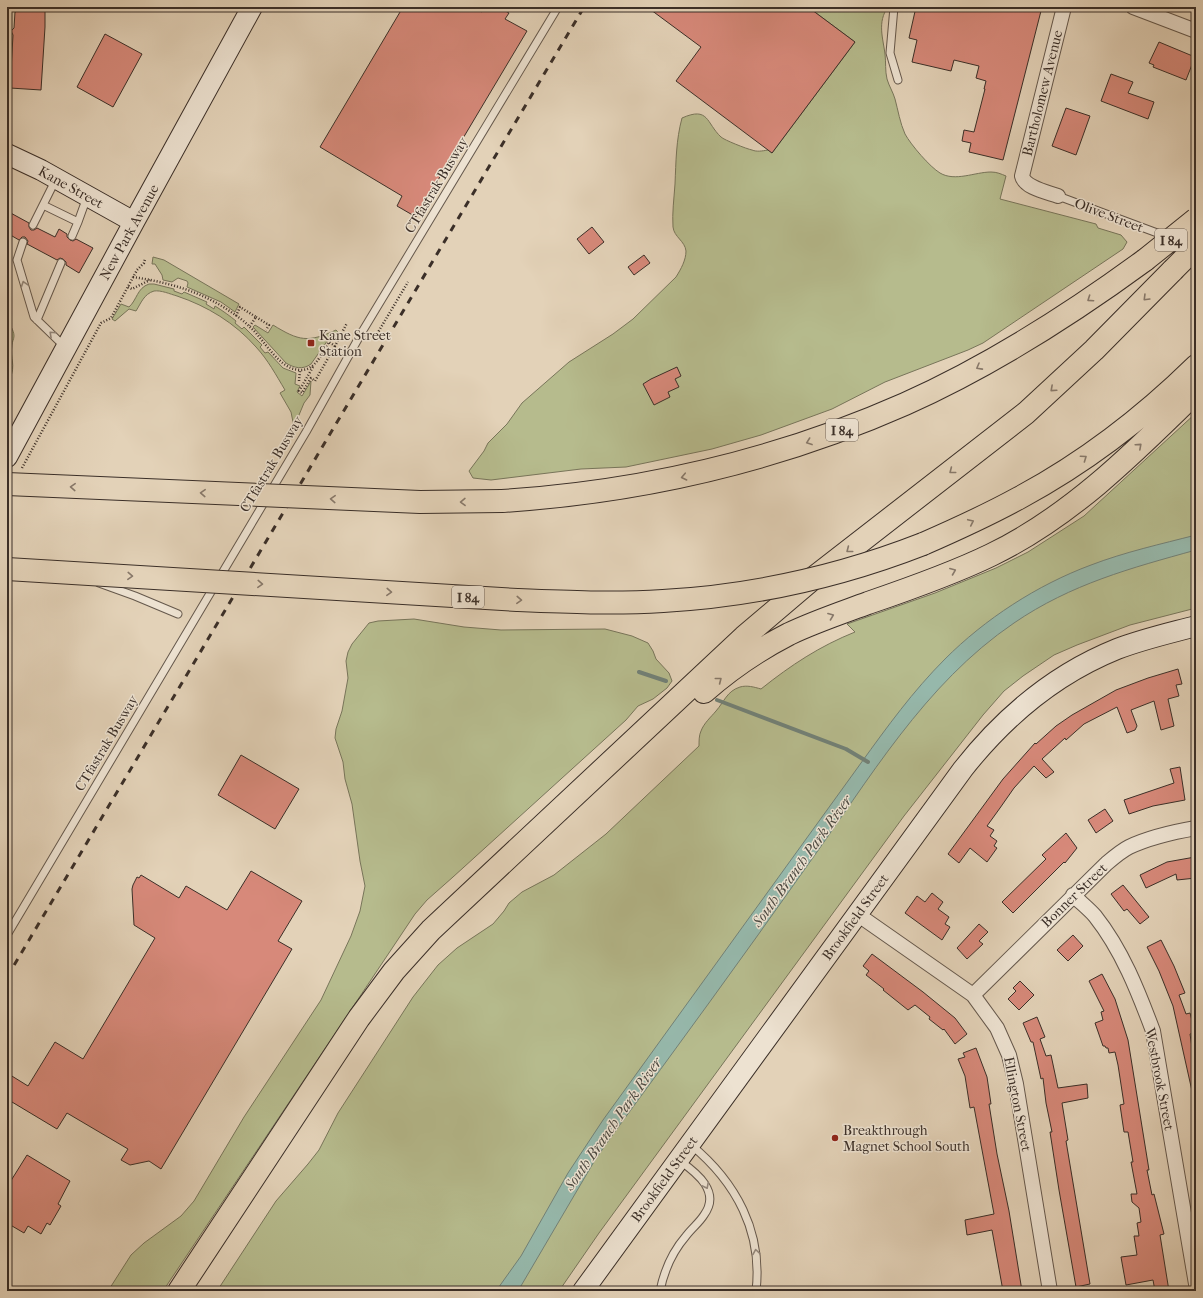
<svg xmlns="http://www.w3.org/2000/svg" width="1203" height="1298" viewBox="0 0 1203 1298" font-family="'IM FELL French Canon',serif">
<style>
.green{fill:#b6bb8d;stroke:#78755a}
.water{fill:#96b8ab;stroke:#728177}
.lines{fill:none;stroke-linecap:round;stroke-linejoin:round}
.stream{stroke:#728177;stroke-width:4}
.building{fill:#d7897a;stroke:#3b2f28}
.lane-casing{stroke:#65584c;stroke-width:9}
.street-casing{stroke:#65584c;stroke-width:16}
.secondary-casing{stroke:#3b2f28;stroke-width:22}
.highway-casing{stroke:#3b2f28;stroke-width:24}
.path{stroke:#3b2f28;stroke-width:2.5;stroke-dasharray:1 2;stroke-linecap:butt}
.lane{stroke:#ede2d1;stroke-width:7}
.street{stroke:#ede2d1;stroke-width:14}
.secondary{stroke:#ede2d1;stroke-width:20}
.highway{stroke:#e3d2b8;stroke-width:22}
.rail{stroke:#3b2f28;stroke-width:3;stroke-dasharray:7 7;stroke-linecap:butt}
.highway-bridge-casing{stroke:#3b2f28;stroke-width:24;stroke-linecap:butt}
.highway-bridge{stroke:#e3d2b8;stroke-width:22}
.oneway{stroke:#94887c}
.oneway2{stroke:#877869}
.poi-dot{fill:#8f2418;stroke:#ede2d1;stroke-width:1.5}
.labels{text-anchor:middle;stroke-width:3;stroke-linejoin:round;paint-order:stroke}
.shield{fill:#ede2d1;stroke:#70655b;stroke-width:1}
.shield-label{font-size:13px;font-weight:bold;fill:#3b2f28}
.street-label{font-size:14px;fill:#3b2f28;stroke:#ede2d1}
.poi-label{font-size:14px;fill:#3b2f28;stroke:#ede2d1;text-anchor:start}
.water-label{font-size:15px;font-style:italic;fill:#4d4a42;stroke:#ede2d1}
</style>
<rect width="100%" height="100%" fill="#e3d2b8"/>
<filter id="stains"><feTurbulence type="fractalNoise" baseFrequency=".005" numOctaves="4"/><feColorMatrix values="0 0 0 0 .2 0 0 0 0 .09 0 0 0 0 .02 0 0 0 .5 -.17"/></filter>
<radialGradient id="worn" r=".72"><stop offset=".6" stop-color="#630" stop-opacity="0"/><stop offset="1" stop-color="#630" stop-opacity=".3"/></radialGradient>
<path class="green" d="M808,7H888C877,22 883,38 885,54C886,62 885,71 887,79C889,86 893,92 895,99C898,110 900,123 905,134C911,145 930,167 940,173C955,182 975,172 991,172C997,172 1001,174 1006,176L1000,199L1096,224L1098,228L1121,235L1127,242L1123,249L983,343L968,350L885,382L832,409L761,435L712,449L626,467L581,469L491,480L473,478L469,471L484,451L488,443L507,424L522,403L569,362L613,334L633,319L676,277C681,269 686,260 686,251C685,241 674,237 673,227C672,213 674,199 675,184C676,162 676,140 682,118C709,106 706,123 721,137C724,140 747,149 752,150C757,152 762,151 768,150L772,153L855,42Z
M153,257L164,260L239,304L235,312L221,302L187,287L188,283L187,281L178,278L172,282L163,280L162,275L155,264H152Z
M149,284H154L174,289V291L182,294L184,292L207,302L206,304L214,309L215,306C223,311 230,316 236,321L235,323L242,329L244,327L262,345L260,347L265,353L268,352L283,368L296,373L295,384L300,386L297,392L302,396L311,381L310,395L304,403L294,427L291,412L280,393L285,390C276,375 268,360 256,347C235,323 207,306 177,296C170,294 161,290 154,291C144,294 141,303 136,311L129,309L115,321L112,319L121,304L129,307C137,300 137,288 149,284Z
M7,318C9,324 14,330 14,336C14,339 12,342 12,345C10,360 16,364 10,379L7,380Z
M255,325L268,333L273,325C299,341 308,343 336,330L338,332L334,340L330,337L311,364C303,370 294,368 286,363L253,327Z
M1196,413V608L1130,625L1077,645L1054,655L1023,676L1004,691L983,715L904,816L599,1233L559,1291H217L276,1201L308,1164L319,1150L338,1113L413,997L438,965L457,948L493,924L504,911L509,903L522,892L554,875L606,834L699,746C699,741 699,735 701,731C704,723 711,717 716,711C724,702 727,691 740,687C747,685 754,687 761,689C791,665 820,646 855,632L847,624L935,593L996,568L1028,552L1084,516Z
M414,619L464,627L501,630L605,629L632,636L648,643L653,651L656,659L669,673L672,681L667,688L653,699L638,706L626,720L453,877L427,900L415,914L163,1291H108L131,1255L144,1243L181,1216L194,1201L244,1117L321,1000L351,936L360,911L365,886L360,861L352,804L345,779L343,762L335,738L336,729L342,711L348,678L346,661L348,652L352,644L369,623L378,621Z"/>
<path class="water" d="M1196,535V550C1131,568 1071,584 1014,623C924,684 869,780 807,866C743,957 677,1047 611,1137L595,1160L518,1291H496L521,1256L568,1173L603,1120L861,763C887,727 913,691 945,659C985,619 1037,585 1091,565C1125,552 1161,544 1196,535Z"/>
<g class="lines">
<path class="stream" d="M639,672L666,681
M717,700L846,749L868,762"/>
</g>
<path class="building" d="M16,7H45V27L41,90L10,88L13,35L11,31L14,28L15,12H16Z
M403,7H474L482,12L485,7H498L509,13L505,19L527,31L416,217L397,206L402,196L320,147Z
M647,7H808L855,42L772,153L676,81L701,47Z
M916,7H1042L1003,160L969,152L971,143L962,141L964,130L974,132L985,89H984L986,81L976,78L979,66L954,60L951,71L912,62L917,40L909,38Z
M105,34L142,54L113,107L77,87Z
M1159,42L1195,57L1186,80L1153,67L1154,65L1149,63Z
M1111,74L1133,82L1128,93L1154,102L1148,119L1101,101Z
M1066,108L1090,116L1076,155L1052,146Z
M7,211L29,223V227L31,230H34L37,228L55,237L59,229L67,234V237L70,240L73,241L76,239L93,248L79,273L66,265V262L63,259L60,258L57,260L27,244L28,241L25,237H22L19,240L7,233Z
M592,227L604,242L589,254L577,239Z
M644,255L650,263L634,275L628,267Z
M677,367L681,376L675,379L679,387L668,392L670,397L654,405L643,384L651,379Z
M1178,669L1182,684L1176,685L1179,696L1168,699L1174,726L1161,730L1154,701L1131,710L1137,726L1135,730L1127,733L1117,707L1084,724L1066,740L1065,738L1042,759L1054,772L1046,778L1034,766L1014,788L1000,808L987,826L994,830L990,836L997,841L994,846L997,848L987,862L970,848L959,863L948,854L1003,779L1035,743L1036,744L1056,726L1072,715L1116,690L1148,678Z
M241,755L299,789L275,829L218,795Z
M1180,767L1185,800L1153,806L1129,814L1124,800L1174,783L1170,769Z
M1105,809L1113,821L1096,833L1088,820Z
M1066,833L1077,848L1065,863L1064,862L1013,913L1002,902L1046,859L1042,855Z
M1195,857L1196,878L1177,880L1176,874L1146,888L1140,875L1167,862Z
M251,871L302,901L278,941L292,949L161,1169L149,1161L130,1165L121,1160L128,1149L67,1113L57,1129L7,1099V1073L28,1086L55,1042L83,1059L155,938L134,925L132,889L133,885L137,877L139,878L141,875L179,898L186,886L227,910Z
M1123,885L1149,917L1140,924L1127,909L1124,911L1111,894Z
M932,893L943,902L938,909L949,917L945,924L950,927L942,940L905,913L917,896L925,902Z
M979,924L988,932L979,941L983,944L967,959L957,948Z
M1073,935L1083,946L1068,961L1057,950Z
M1161,940L1174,966L1185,993L1179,995L1186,1014L1190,1013L1194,1028L1195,1033L1190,1034L1193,1054L1196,1053V1091H1192L1173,1006L1159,971L1147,947Z
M872,954L923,992L955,1018L967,1034L955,1044L944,1029L943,1030L929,1019L930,1017L915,1005L908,1010L883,990L884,989L866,975L869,971L863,966Z
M1102,974L1115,999L1128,1040L1149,1170H1147L1152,1195L1154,1194L1164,1234L1160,1235L1169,1291H1155L1153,1280L1126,1285L1121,1257L1137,1255L1134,1236H1139L1137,1223L1141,1222L1139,1208L1132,1202L1131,1194H1137L1131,1162H1133L1128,1132H1124L1120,1105L1124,1104L1118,1065L1115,1052L1109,1053L1108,1048H1106L1105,1046H1103L1095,1023L1103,1020L1101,1012L1104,1011L1089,981Z
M1020,981L1034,995L1019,1010L1008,999L1016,991L1013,988Z
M1037,1017L1045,1037L1040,1039L1046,1056L1051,1055L1058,1088L1087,1084L1088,1098L1062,1103L1068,1140L1066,1141L1090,1284L1076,1287L1059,1190L1050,1132H1052L1046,1103L1043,1078L1041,1079L1033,1042H1031L1023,1023Z
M976,1048L987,1077L991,1104H989L997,1154L1009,1211L1022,1291H1003L992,1230L967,1235L965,1220L994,1214L974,1107L970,1108L965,1076L958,1059L965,1057L963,1053Z
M27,1155L70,1181L58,1204L61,1206L50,1225L47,1223L41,1234L28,1226L24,1233L7,1223V1187Z"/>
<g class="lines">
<g class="lane-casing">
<path id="lane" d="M894,7L890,53L898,80
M56,179L43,205L78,222
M1058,196L1168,237
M33,225L43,205
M72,236L78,222L87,197
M23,242L17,260L34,317L65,347
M37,320L61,263
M99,583L135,596L178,614
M7,935L306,432L362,332L558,7
M691,1145C736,1182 763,1232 756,1291
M660,1291C664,1271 673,1251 686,1236C692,1228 699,1223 704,1215C721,1192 697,1173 680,1161"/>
</g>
<g class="street-casing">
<path id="street" d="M1133,7L1196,31
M1058,196C1047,192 1025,188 1022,176L1064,7
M1073,895C1080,902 1089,909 1095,916C1122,950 1138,991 1153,1031L1196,1284
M857,914L973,995L997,1028L1009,1055L1016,1084L1050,1291
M973,995L1106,864C1113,858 1121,851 1129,847C1150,837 1173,832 1196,828"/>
</g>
<g class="secondary-casing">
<path id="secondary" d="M7,154L41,170L134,222
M7,457L134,222L252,7
M583,1291L963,769C1004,717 1055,674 1117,649C1143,639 1170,633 1196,626"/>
</g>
<g class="highway-casing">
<path id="highway" d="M502,501C642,492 776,461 905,404C990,366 1070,315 1145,260
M923,544C955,530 988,515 1019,498C1084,463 1143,418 1196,366
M704,692C730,669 758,650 789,634C814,622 841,613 868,603C909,589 952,574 991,555C1070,517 1134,453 1196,392
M179,1291L359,1018L394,971L431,930L744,637L811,580L1026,413L1094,350L1173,270"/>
</g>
<path class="path" d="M133,277C166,282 200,291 228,310C236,315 244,321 250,327C265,340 278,369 300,370C315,371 322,353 329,342L335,346L347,323
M128,287L132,289L150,280
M236,316L240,307L256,317L250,326
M256,317L269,325L266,330
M374,339L408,282
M313,367L299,391L302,393L311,378L315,381L335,346
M299,381L300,370
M22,468L101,323L111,318L137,270L144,263L145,259"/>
<use href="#lane" class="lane"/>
<use href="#street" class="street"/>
<use href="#secondary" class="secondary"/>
<use href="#highway" class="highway"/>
<path class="rail" d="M7,977L584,7"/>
<g class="highway-bridge-casing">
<path id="highway-bridge" d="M1145,260L1196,219
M1173,270L1196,247
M7,484L420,502L502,501
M7,569L517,600C566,602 614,604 663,601C751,596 841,576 923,544"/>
</g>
<use href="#highway-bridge" class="highway-bridge"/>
</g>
<defs><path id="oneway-chevron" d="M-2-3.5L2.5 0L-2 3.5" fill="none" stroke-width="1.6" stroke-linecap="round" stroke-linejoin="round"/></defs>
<g class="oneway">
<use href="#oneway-chevron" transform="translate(24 284) rotate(-108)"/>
<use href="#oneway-chevron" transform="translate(52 334) rotate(-137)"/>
<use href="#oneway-chevron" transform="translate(706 1186) rotate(63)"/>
<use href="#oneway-chevron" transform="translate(756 1252) rotate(-99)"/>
</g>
<g class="oneway2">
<use href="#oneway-chevron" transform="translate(1146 298) rotate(135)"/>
<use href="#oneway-chevron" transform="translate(1090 299) rotate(146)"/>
<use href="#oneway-chevron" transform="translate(979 367) rotate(151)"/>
<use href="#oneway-chevron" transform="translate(1053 389) rotate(138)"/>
<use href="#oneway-chevron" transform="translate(809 442) rotate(160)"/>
<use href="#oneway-chevron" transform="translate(1139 446) rotate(-42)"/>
<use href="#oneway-chevron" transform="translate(1084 458) rotate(-35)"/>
<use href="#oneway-chevron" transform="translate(952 471) rotate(142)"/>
<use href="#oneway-chevron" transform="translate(684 477) rotate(168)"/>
<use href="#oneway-chevron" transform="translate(73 487) rotate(-177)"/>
<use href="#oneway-chevron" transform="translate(203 493) rotate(-177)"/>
<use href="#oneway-chevron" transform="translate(333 499) rotate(-177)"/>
<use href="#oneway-chevron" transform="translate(463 502) rotate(179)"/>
<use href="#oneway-chevron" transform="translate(971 522) rotate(-25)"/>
<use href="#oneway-chevron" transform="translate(849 550) rotate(142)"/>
<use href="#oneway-chevron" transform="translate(953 571) rotate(-22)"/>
<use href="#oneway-chevron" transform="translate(130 576) rotate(3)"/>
<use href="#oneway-chevron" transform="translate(260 584) rotate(3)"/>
<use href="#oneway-chevron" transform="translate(389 592) rotate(3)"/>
<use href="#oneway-chevron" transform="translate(519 600) rotate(3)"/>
<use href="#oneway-chevron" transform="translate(831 616) rotate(-21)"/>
<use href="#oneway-chevron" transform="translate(719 680) rotate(-38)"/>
</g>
<g class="poi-dot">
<rect x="307" y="339" width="8" height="8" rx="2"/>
<circle cx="835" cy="1138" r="4"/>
</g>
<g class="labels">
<g class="shield">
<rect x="1155" y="229" width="32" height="22" rx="3"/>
<rect x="826" y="419" width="32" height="22" rx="3"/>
<rect x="452" y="586" width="32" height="22" rx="3"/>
</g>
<g class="shield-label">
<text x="1171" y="245">I 84</text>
<text x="842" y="435">I 84</text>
<text x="468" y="602">I 84</text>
</g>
<g class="street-label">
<text transform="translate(1042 93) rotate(-76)" y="5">Bartholomew Avenue</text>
<text transform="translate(436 185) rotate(-59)" y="5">CTfastrak Busway</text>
<text transform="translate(71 187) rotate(29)" y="5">Kane Street</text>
<text transform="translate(1109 215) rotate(21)" y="5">Olive Street</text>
<text transform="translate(129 232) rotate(-61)" y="5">New Park Avenue</text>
<text transform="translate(271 464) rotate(-59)" y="5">CTfastrak Busway</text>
<text transform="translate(106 743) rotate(-59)" y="5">CTfastrak Busway</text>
<text transform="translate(1074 895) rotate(-44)" y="5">Bonner Street</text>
<text transform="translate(855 917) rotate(-54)" y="5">Brookfield Street</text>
<text transform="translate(1160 1079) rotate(79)" y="5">Westbrook Street</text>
<text transform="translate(1018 1104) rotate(79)" y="5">Ellington Street</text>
<text transform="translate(664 1179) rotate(-54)" y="5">Brookfield Street</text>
</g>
<g class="poi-label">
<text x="319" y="340">Kane Street<tspan x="319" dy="16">Station</tspan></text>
<text x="843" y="1135">Breakthrough<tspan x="843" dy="16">Magnet School South</tspan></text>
</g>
<g class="water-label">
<text transform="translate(802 861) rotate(-54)" y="5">South Branch Park River</text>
<text transform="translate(613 1124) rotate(-55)" y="5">South Branch Park River</text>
</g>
</g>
<rect width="1203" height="1298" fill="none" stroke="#e3d2b8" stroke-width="24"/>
<rect x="8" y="8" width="1187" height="1282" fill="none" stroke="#3b2f28" stroke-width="2"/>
<rect x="12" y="12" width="1179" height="1274" fill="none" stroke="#3b2f28"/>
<rect width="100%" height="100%" filter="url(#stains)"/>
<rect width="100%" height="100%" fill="url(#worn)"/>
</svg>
